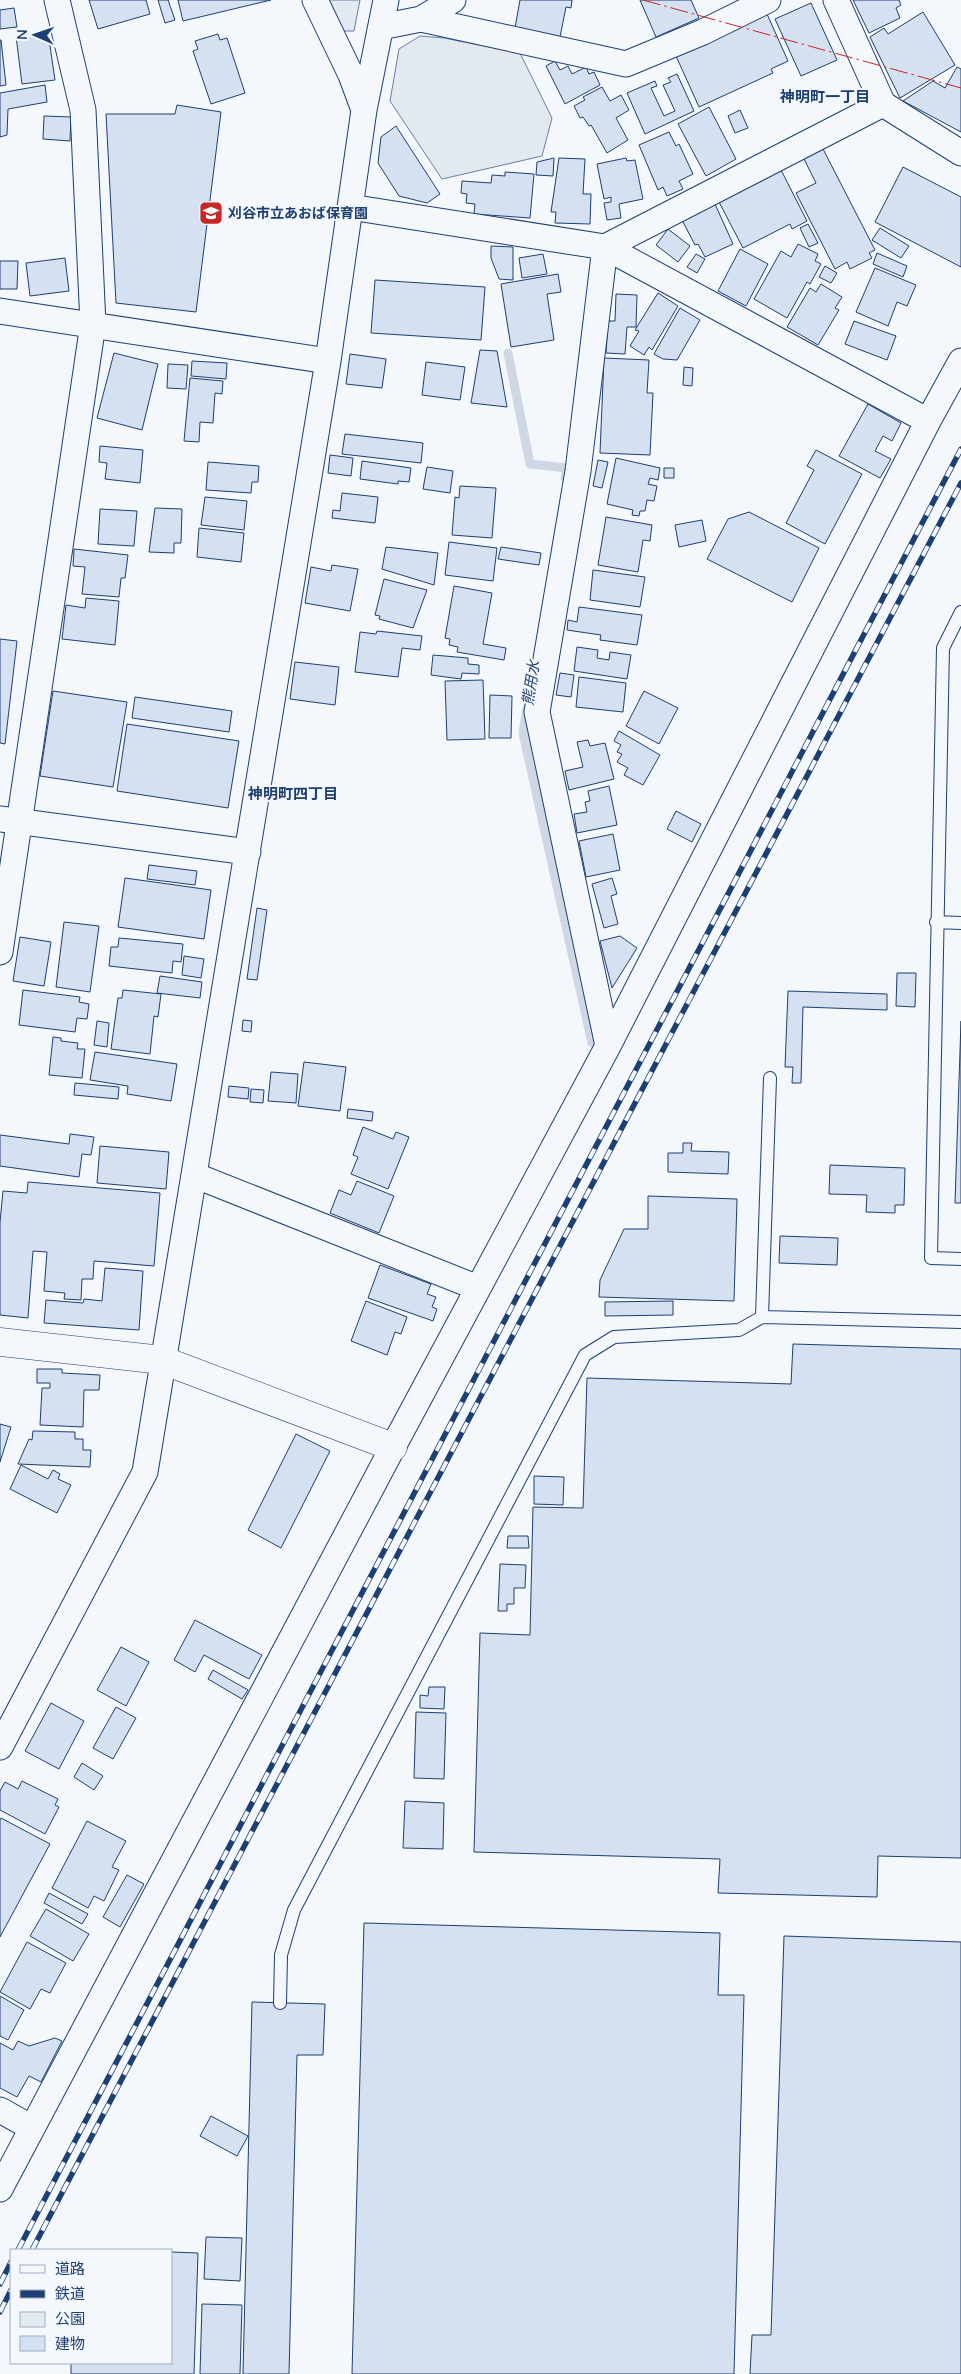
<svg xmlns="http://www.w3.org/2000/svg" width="961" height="2374" viewBox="0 0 961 2374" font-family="Mulish,'Noto Sans JP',sans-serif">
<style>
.green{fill:#e3e9f0;stroke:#687fa3}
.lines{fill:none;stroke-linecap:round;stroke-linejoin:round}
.stream{stroke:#cfd7e4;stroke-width:9}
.building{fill:#d5e0f0;stroke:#1d3f73}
.service-casing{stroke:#1d3f73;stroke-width:14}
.minor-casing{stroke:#1d3f73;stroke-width:27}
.tertiary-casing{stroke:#1d3f73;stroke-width:29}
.service{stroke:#f4f7fb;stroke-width:12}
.minor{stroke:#f4f7fb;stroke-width:25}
.tertiary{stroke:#f4f7fb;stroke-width:28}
.rail-casing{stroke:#1d3f73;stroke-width:5.5}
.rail{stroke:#f4f7fb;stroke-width:4;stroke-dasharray:11;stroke-linecap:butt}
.power{stroke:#c62828;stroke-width:1;stroke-dasharray:18 4 2.5 4;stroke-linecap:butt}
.labels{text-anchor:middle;stroke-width:4;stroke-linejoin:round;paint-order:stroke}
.poi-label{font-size:14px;font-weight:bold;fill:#1d3f73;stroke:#f4f7fb;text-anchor:start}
.neighbourhood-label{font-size:15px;font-weight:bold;fill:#1d3f73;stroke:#f4f7fb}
.water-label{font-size:15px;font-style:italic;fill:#1d3f73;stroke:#f4f7fb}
</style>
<rect width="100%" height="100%" fill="#f4f7fb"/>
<path class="green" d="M328,0H360L354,31H343Z
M420,36L444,38L520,53L552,118L542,156L442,179L390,101L399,49Z"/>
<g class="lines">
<path class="stream" d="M508,353L530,464L567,468L565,478
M527,708L523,733L592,1043"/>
</g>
<path class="building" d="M89,0H146L150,14L98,29Z
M158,0H168L175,20L165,23Z
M178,0H271L183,21Z
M520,0H572L571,8L566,7L560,37L515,28Z
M640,0H691L699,18L656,37Z
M853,0H899L901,5L896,8L900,18L869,33Z
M811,3L837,60L801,76L775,19Z
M14,8L17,27L0,29V10Z
M923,12L955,65L900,98L870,37L884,28L888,34Z
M767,14L788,61L771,69L773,73L699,107L676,56Z
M48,32L55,80L22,84L16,36Z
M218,34L220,40L227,38L245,93L211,104L193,51L198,49L195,41Z
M1,40L6,85L0,86V40Z
M555,61L560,70L568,66L572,74L586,67L589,74L594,72L600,85L565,104L546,66Z
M957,67L961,69V132L903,101L933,81L945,88Z
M677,74L694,111L645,134L627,93L655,81L657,86L651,88L664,116L675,111L663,85L671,82L668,78Z
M45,85L47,102L8,109L7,135L0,137V93Z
M602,87L610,101L621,95L629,110L616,118L628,140L607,153L591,125L589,126L583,117L580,118L574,106L585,100L583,97Z
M177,105L221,112L196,312L116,303L106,114H175Z
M709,107L736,159L706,176L678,124Z
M740,110L748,128L735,133L728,116Z
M44,116L71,117L70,141L43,139Z
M396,126L440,194L427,203L399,196L378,163L381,137Z
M669,132L676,146L679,144L693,174L679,181L683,189L667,196L663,187L658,190L639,145Z
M823,149L875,250L869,253L872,258L850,269L847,262L835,269L796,193L816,183L804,159Z
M554,158L553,176L536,175L537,162Z
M559,158L585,159L583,194H591L590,224L555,223L556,212H551Z
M626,158L627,161L635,160L643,199L619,204L621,218L607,220L604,203L611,202V197L604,199L597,164Z
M903,167L961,197V267L875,222Z
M781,170L807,221L792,229L790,224L743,248L719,202Z
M505,172L534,174L530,218L474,214L475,204L466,203L467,194L461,193L462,181L491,183L492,175L505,176Z
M715,204L733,244L705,257L698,244L695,245L682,220Z
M808,224L818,243L809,247L800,228Z
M880,228L909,246L901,258L872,240Z
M668,229L690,246L678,262L656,245Z
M798,244L818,254L815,261L821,264L810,284L807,282L787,318L754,299L781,251L791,257Z
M491,246L513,247V280L499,279L491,258Z
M740,249L768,264L746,306L718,291Z
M877,253L907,266L903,277L873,264Z
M543,254L547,274L522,278L519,258Z
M696,254L705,259L697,273L687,267Z
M65,258L69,291L30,296L26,263Z
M0,261H18L17,289H0Z
M825,266L837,273L831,283L819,277Z
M875,268L916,285L907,306L897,302L888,326L856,312Z
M558,274L561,292L547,294L554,340L511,347L501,284Z
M375,280L485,287L481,340L371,333Z
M821,284L842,297L835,308L839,310L818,345L787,327L810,288L816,292Z
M658,293L678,306L652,350L649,347L644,355L630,346L639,331L635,330Z
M616,294L637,295L636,327H627L625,354L606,353L608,321H615Z
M680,308L700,320L677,360L663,359L654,354Z
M854,321L896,336L887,360L845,344Z
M480,350L497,351L507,407L471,403Z
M114,353L158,364L142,430L97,418Z
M350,354L386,359L382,388L346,384Z
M604,358L649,360L647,393H653L650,455L600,453Z
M192,361L227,363L226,379L191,376Z
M426,362L465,367L460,400L422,395Z
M168,364L188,365L186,389L167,388Z
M684,367L693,368L692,386L683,385Z
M190,378L223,381L222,394L215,393L213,423L200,422L199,442L184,441Z
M868,404L901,423L892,441L883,436L875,451L891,459L880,478L839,456Z
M345,434L423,443L421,463L342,454Z
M100,446L143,450L140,483L105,479L107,463L99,462Z
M816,450L862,474L825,544L786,523L814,470L807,466Z
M330,455L353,458L351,476L328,473Z
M616,458L660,468L658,480L650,478L648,484L657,486L654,501L647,500L645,511H640L639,516L632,515L633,510L607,504Z
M598,460L608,462L602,488L593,486Z
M362,461L411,468L409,482L398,481V484L360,479Z
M208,462L259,466L258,482H252L251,493L206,490Z
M427,467L453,471L450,493L423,489Z
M664,468H674V478H664Z
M460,486L496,488L492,538L452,535L455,497L459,498Z
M342,493L378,497L375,523L332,518L333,510L340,511Z
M205,497L247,501L244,530L201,525Z
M155,508L182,509L181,543H174V553L149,552Z
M100,509L137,511L134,546L98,544Z
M749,512L819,548L792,602L707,559L728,519Z
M606,517L652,525L650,541L643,540L638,572L598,565Z
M702,520L706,541L679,547L675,525Z
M199,528L244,533L241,562L197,557Z
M449,542L497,548L493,581L445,575Z
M386,547L438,553L434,585L382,569Z
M501,547L541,553L539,565L498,559Z
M74,549L128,555L125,578H121L119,597L82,594L85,567L73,566Z
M332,565L358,569L350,611L305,603L311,567L331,571Z
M593,570L645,577L640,607L590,600Z
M384,579L427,590L413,628L379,619L380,616L375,615Z
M454,586L492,593L483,644L506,648L504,660L457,652L458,647L449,645L450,639L445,638Z
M86,598L119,601L115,645L62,639L66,605L85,608Z
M579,607L642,615L637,645L600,640L601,635L567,630L568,620L577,622Z
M377,631L422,636L420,650L402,648L398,677L355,672L360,632L376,634Z
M0,639L17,641L5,744L0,743Z
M577,647L598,650L597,658L609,660L610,652L631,655L627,679L574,671Z
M433,655L468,658V664L479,665V674L462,673L461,679L431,675Z
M295,662L339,667L335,705L290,699Z
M560,673L574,675L571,697L556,695Z
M579,677L626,683L623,712L576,707Z
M483,680L485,739L447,740L445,681Z
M53,691L127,702L113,787L40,776Z
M644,691L678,708L659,744L626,726Z
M490,695L512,696L511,738H489Z
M135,697L232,711L229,732L132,718Z
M127,724L239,741L228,808L117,791Z
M619,731L660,755L643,785L624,775L628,768L617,762L622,754L617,752L621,745L614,741Z
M588,740L590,746L605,743L614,779L569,790L565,771L583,767L577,742Z
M609,786L617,825L577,833L574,814L587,812L585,802L590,801L588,791Z
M676,811L701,824L692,842L667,829Z
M613,834L620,870L586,877L579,841Z
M149,865L197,871L195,885L147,879Z
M125,878L211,890L204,939L118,927Z
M612,878L617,894L611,896L618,924L604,928L592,884Z
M257,908L267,910L257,980L247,979Z
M64,922L99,926L90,992L56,987Z
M620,936L637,948L612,988L600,941Z
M20,937L51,942L44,986L13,981Z
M119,938L183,944L181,962L173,961L172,973L109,966L111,947H118Z
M184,956L204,959L201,978L182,975Z
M897,973H916L915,1007L896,1006Z
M160,976L202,982L200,998L157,993Z
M23,990L80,997L79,1002L89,1004L87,1019L77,1018L75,1032L19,1025Z
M123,990L161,994L158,1017L154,1016L150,1054L111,1049L118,998H122Z
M788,991L887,994V1010L803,1007L801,1083H792L793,1067H785Z
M243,1020L252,1021L251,1032L242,1031Z
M97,1021L109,1023L107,1047L94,1045Z
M961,1021V1203H955Z
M53,1037L61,1038V1041L78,1043L77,1049H85L82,1078L49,1075Z
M95,1052L177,1064L171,1101L127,1094L128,1086L90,1080Z
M304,1062L346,1067L340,1111L298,1106Z
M271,1072L298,1074L296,1103L268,1101Z
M75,1083L119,1087L118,1099L74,1095Z
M229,1086L249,1088L248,1099L228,1097Z
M251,1089L264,1090L263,1103L250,1102Z
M348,1109L373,1112L372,1121L347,1118Z
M363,1127L393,1139L396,1132L409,1137L388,1189L351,1174L358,1157L353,1155Z
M70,1134L94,1137L91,1155L82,1154L79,1177L0,1166V1135L69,1144Z
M683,1143H692L691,1151L729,1152L728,1174L668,1172V1153H683Z
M100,1146L169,1152L166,1189L97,1183Z
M830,1165L905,1168L904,1205H895V1213L866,1212L867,1195L829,1194Z
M357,1181L394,1196L379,1233L330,1213L339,1190L351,1195Z
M28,1182L160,1193L154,1266L94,1261L93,1279H82L81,1300L64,1299L65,1293L44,1291L47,1252L33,1251L28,1318L0,1315V1222L3,1191L27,1193Z
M648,1196L737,1199L734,1301L599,1297L600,1280L624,1229H648Z
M780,1236L838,1238L837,1265L779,1263Z
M380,1265L431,1284L427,1294L436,1297L432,1307L437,1309L433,1321L368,1298Z
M105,1268L143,1271L139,1330L44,1323L46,1300L83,1303L84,1299L102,1301Z
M366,1301L407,1317L401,1334L395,1332L387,1355L351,1341Z
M673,1301V1315L605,1316V1302Z
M793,1344L961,1349V1858L878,1856L877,1897L718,1893L720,1859L474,1852L480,1633L530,1635L533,1507L583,1508L587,1378L791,1384Z
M37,1369H62V1373L100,1375L99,1390H84L83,1427L40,1425L42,1388H50V1383H37Z
M0,1424L11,1427L0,1462Z
M33,1431L75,1432V1439H83V1450H91L90,1467L18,1464L29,1439L32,1440Z
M296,1434L330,1451L281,1548L248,1530Z
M21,1465L48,1479L53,1470L60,1474L58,1479L71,1485L57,1513L10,1489Z
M534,1476L564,1477L563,1505L534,1504Z
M508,1536H528L529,1548H507Z
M500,1564L526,1565L525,1588H514V1604H507V1611H498Z
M195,1620L262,1655L249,1679L204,1655L195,1672L174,1660Z
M121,1647L149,1662L126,1706L97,1690Z
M213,1670L248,1690L242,1699L208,1679Z
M429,1687H445L444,1709L420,1708V1695L428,1696Z
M51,1703L84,1721L59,1769L25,1751Z
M116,1707L136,1718L113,1759L93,1748Z
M416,1712L446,1713L444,1779L414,1778Z
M82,1763L103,1776L94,1790L74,1777Z
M22,1781L58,1799L55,1805L59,1807L45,1834L0,1810V1791L5,1782L18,1789Z
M405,1801L444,1803L443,1849L403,1848Z
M1,1818L50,1844L0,1937V1820Z
M87,1821L126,1841L112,1867L119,1870L104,1901L94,1896L88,1908L52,1888Z
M127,1875L144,1884L120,1927L103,1917Z
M49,1893L88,1914L82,1924L44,1903Z
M46,1909L89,1934L73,1961L30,1936Z
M364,1923L720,1933L718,1995H744L734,2374H352Z
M784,1936L961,1942V2374H750L752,2335H771Z
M27,1942L66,1963L50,1993L41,1989L30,2009L0,1992Z
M0,1996L24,2010L8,2040L0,2036Z
M252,2002L325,2004L323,2055H297L289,2374H243Z
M55,2038L62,2041L41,2082L29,2076L17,2097L0,2088V2043L13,2050L18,2041L29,2046Z
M211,2116L248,2136L237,2156L200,2136Z
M206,2237L242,2238L240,2281L204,2279Z
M171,2252L198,2253L194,2374H71V2363H171Z
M202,2304L242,2305L240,2374H200Z"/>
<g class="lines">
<g class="service-casing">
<path id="service" d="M961,612L943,648L931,1258L961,1259
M936,922L961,923
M762,1317L770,1078
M280,2003L281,1955L294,1910L585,1355L614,1337L739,1330L762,1317L961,1322"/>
</g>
<g class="minor-casing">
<path id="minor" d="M315,0L351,75L364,110
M421,19L626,64L703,32L768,0
M381,27L421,19L453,0
M883,104L961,153
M350,207L605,247L578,471L537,712L608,1046
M605,247L883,104L836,0
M605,247L928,421
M0,311L328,361
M0,819L248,852
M0,952L93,324L83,110L57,0
M194,1175L478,1288
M0,1747L145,1472L328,361L364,110L386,0
M0,2110L32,2128
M0,2189L393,1447L608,1046L928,421L961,361"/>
</g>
<g class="tertiary-casing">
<path id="tertiary" d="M0,1342L162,1360L393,1447"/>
</g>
<use href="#service" class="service"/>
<use href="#minor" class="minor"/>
<use href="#tertiary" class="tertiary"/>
<g class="rail-casing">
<path id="rail" d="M18,2250L961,449
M32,2250L961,483
M0,2284L11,2262
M0,2312L11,2290"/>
</g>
<use href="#rail" class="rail"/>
<path class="power" d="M643,0L961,88"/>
</g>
<defs>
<g id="school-square" transform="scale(1.25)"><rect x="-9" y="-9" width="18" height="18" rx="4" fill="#c62828" stroke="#f4f7fb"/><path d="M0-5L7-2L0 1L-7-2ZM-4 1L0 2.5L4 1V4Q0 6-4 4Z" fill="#fff"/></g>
</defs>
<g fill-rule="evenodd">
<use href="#school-square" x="211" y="213"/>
</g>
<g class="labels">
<g class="poi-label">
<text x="228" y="218">刈谷市立あおば保育園</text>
</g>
<g class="neighbourhood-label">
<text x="825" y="102">神明町一丁目</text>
<text x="293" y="799">神明町四丁目</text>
</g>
<g class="water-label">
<text transform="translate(531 683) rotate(-81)" y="5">熊用水</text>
</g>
</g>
<rect x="10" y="2249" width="162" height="115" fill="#f4f7fb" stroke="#9eadc5"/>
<rect x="20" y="2265" width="25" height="8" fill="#f4f7fb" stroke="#9eadc5"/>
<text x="55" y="2274" font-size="15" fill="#1d3f73">道路</text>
<rect x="20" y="2290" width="25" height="8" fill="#1d3f73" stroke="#9eadc5"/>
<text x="55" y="2299" font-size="15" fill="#1d3f73">鉄道</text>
<rect x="20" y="2312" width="25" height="15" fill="#e3e9f0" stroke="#9eadc5"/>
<text x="55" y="2324" font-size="15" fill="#1d3f73">公園</text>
<rect x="20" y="2336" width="25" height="15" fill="#d5e0f0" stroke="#9eadc5"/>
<text x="55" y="2349" font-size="15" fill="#1d3f73">建物</text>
<g transform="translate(35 35) rotate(272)" stroke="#f4f7fb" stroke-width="4" paint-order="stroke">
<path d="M0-4L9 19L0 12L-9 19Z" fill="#1d3f73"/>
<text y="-8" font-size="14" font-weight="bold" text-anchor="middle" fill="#1d3f73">N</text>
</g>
</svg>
